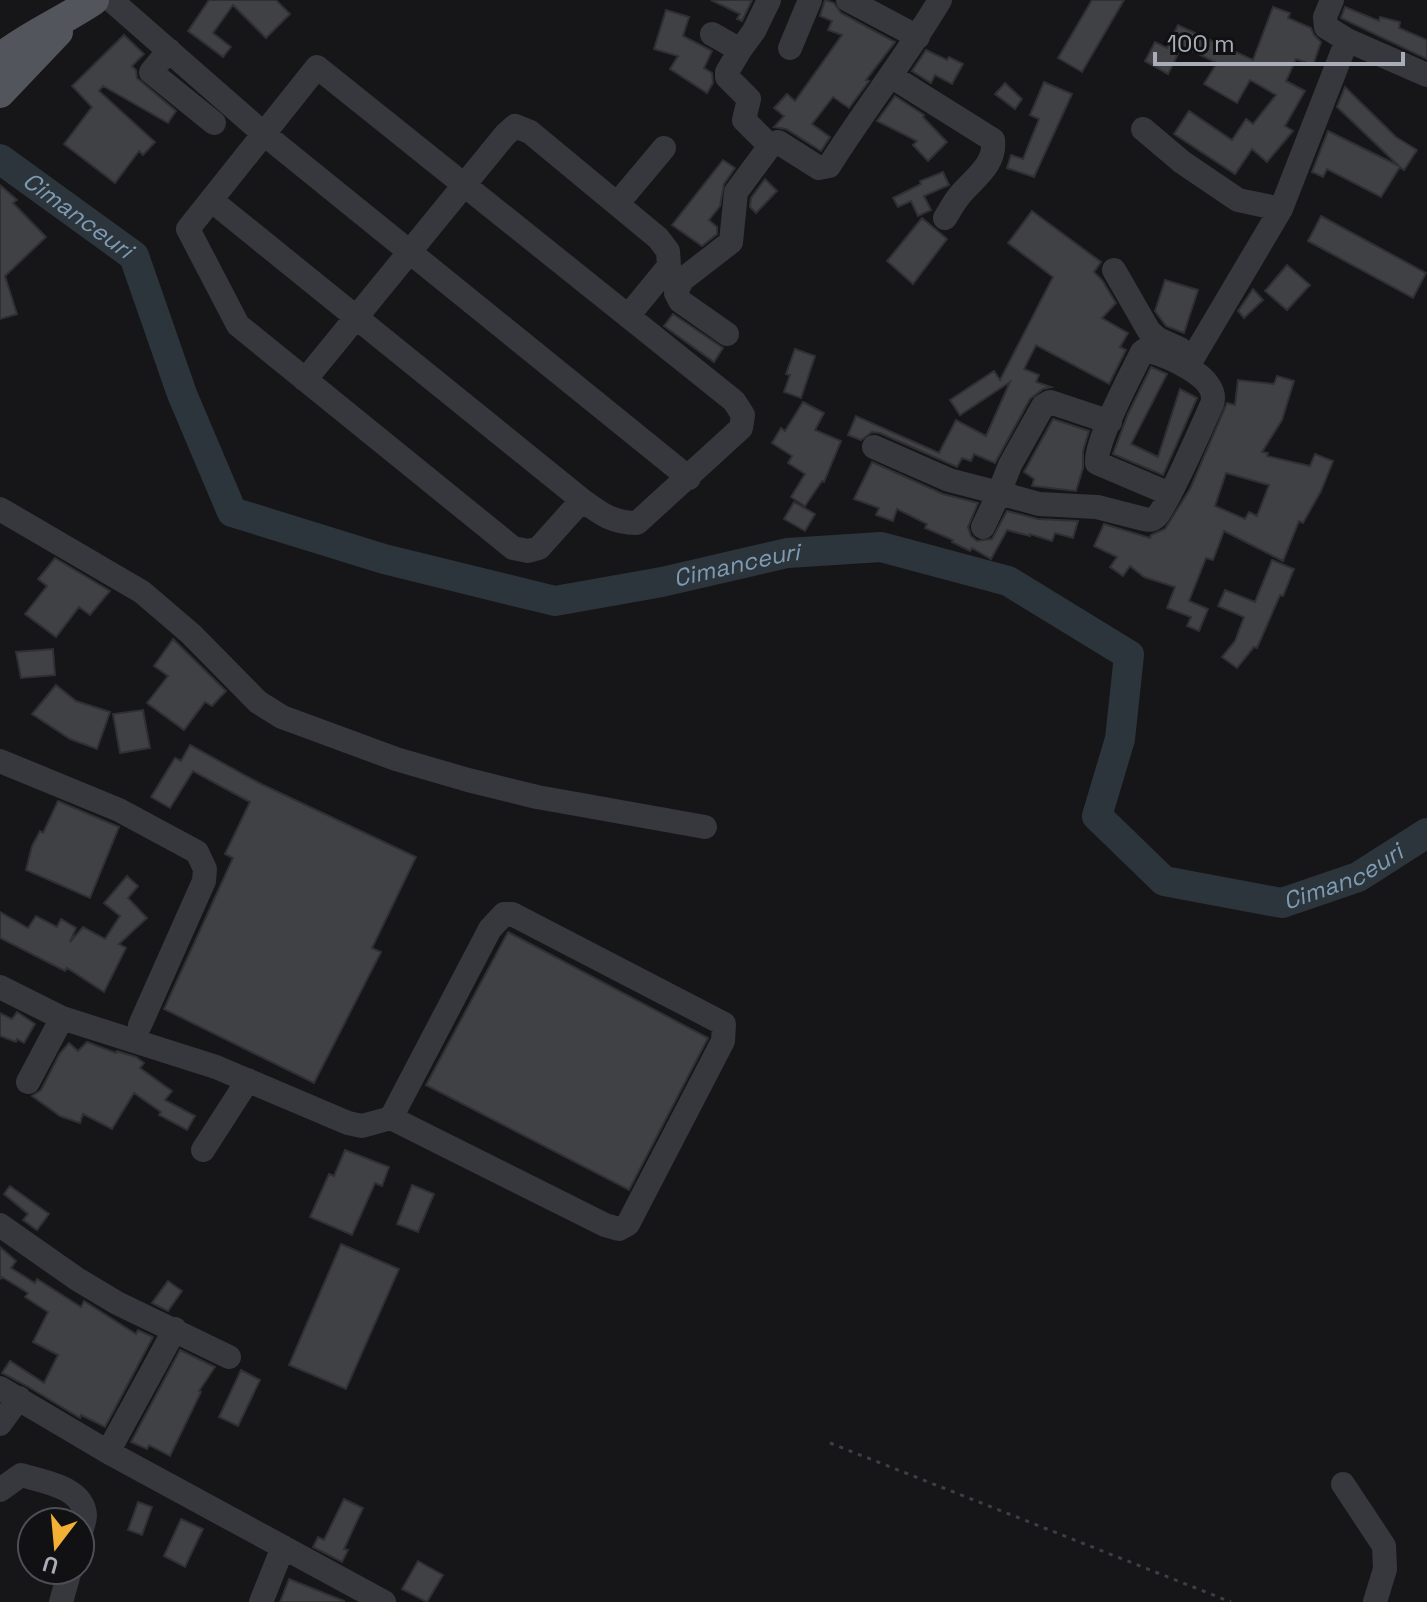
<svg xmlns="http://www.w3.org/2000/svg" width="1427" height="1602" viewBox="0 0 1427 1602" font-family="'Space Grotesk',sans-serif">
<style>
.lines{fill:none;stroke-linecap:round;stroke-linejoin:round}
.river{stroke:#2c353c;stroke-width:30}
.building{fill:#404145;stroke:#303034;stroke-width:2;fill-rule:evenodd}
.path{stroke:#3d3f44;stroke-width:3;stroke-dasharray:4 6;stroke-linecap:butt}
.minor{stroke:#37383d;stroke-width:24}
.major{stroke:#53555c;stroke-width:30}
.labels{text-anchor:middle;stroke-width:7;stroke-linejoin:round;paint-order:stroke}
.water-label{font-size:24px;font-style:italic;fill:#7f9bb3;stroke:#111113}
</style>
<rect width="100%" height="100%" fill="#161618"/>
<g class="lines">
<path class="river" id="s1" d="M0,159L134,256L182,394L232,512L384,559L555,601L662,582L787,553L881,547L1008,581L1129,655L1120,739L1097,816L1164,881L1282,903L1358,877L1427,833"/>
</g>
<path class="building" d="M209,0H276L290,14L266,38L233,5L213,33L231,47L223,57L188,31Z
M711,0H752L742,21L737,19L740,14Z
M825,0L834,3L841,13L895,42L866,80L869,81L849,108L833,97L812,124L830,137L821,151L786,129L774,127L784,116L774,108L787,94L795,101L842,35L828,30L832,21L820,16Z
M1092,0H1124L1082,72L1058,58Z
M1273,7L1290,13L1288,18L1311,28L1314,35L1321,42L1313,65L1296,59L1286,81L1305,91L1285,126L1293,131L1267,162L1252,149L1235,174L1174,134L1189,111L1232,140L1246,119L1253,124L1276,95L1250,80L1237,103L1204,84L1217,63L1182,46L1168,74L1145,61L1155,42L1167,48L1178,25L1253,60Z
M1345,7L1379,21L1380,17L1400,22L1399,28L1427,40V59L1341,18Z
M666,10L689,17L683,36L712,51L704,68L712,73L713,83L707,93L670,69L678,56L654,49Z
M124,35L144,54L132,66L136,70L137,78L176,111L168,123L103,86L99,91L155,142L143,155L139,151L115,183L64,144L92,107L72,86Z
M926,50L947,60L949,57L963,64L952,84L935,75L931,83L912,71Z
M1044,82L1072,94L1034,177L1007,168L1011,155L1023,159L1039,119L1030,115Z
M1005,83L1022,99L1015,109L995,94Z
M1345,87L1396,137L1417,150L1404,170L1400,167L1381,197L1327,169L1323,177L1312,172L1328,131L1399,166L1337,107Z
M895,96L924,115L923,117L947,142L928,161L913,145L917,141L877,121Z
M723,160L735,168L724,184L720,206L709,220L717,227V234L702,246L672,225Z
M943,172L949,185L924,196L931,210L918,216L911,201L898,207L893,198L921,184L920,181Z
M765,179L777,191L756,213L750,207L751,198Z
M0,185L17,200L13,203L46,237L5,276L17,314L0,319Z
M1032,211L1101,262L1094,272L1102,280L1116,303L1102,318L1128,333L1120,347L1126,350L1109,384L1036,345L1024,369L1039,375L1036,382L1051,387L1043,389L1030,399L995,463L974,454L971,461L962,458L957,467L880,433L872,432L861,440L848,435L856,416L939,453L956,420L986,436L1010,382L960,415L950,400L994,371L1000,380L1053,277L1008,243Z
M1321,216L1426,273L1413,298L1308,241Z
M922,218L947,239L913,284L887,261Z
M1287,265L1310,285L1287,310L1265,291Z
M1165,280L1198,290L1184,333L1166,326L1155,311Z
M1253,289L1263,300L1244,318L1238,311Z
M673,314L723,348L714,362L664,326Z
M795,349L815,356L801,398L784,392L790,375L786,374Z
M1151,367L1167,374L1131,444L1158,457L1180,389L1197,398L1163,475L1113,454L1128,414Z
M1277,376L1294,381L1282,420L1262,452L1268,453L1267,456L1310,466L1315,454L1333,461L1321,491L1303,523L1299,521L1283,561L1224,531L1213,560L1206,558L1189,601L1208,609L1199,631L1187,626L1191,617L1167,608L1175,587L1144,577L1130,566L1123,576L1110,567L1117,557L1094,546L1104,524L1150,538L1151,535L1165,529L1190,489L1227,403L1235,405L1238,380L1274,384ZM1226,473L1269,485L1257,516L1249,512L1245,519L1215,506Z
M803,402L824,413L815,430L841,441L824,482L822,481L805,506L791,497L805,474L788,463L792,456L772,443L781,428L785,431Z
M1053,419L1089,431L1083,451V468L1076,491L1032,486L1034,479L1024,472Z
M872,462L943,494L978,503L968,527L971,536L977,541L992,539L1007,511L1038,519L1078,521L1073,538L1055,533L1052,541L1030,534V536L1007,530L991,559L972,548L970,551L952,542L953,540L925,528L927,524L897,509L893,521L876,515L879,508L854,499Z
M794,502L815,514L805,531L784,519Z
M55,558L110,591L90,615L79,607L56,637L25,614L47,586L38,579Z
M1272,560L1294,569L1283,596L1280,595L1257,648L1254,647L1237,668L1222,657L1235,641L1244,617L1218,606L1225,590L1255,602Z
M173,639L226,691L212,706L205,702L184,730L147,703L168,676L154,666Z
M53,649L55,675L21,678L16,652Z
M56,685L76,701L110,712L97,749L70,739L32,714Z
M143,710L150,748L120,753L113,714Z
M190,745L259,783L416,857L372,948L381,952L314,1083L164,1009L233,858L225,854L250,802L193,771L170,808L151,797L175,758L181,761Z
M58,801L119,827L90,898L26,870L32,846L40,831L43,833Z
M127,876L138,886L128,898L147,918L119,944L126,948L104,992L67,968L65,971L0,938V912L28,928L36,916L57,927L61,919L76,928L70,942L83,927L105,939L120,916L104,903Z
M508,932L708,1038L629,1190L426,1085Z
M17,1012L35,1024L24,1043L17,1039L16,1042L0,1036V1013L12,1019Z
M87,1042L116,1053L117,1051L136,1057L144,1063L140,1068L172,1091L165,1100L195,1116L187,1130L159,1115L161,1112L134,1093L112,1129L83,1114L80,1123L60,1116L32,1096L41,1090L60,1053L69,1043L78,1051Z
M345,1150L389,1167L382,1186L375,1183L352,1235L310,1217L329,1174L334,1176Z
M412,1185L434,1194L418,1232L397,1224Z
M10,1186L49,1214L37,1230L23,1220L28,1214L4,1194Z
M341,1244L399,1269L346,1389L289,1365Z
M0,1247L16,1261L11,1268L35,1283L37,1279L81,1307L84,1301L136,1334L138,1330L153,1337L105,1427L81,1415L80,1418L27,1386L2,1373L10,1361L44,1383L58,1355L33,1342L48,1312L25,1297L28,1293L2,1277L0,1279Z
M168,1281L182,1291L168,1311L152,1303Z
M180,1350L215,1367L199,1391L201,1392L170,1456L149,1445L147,1449L131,1442Z
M241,1370L260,1380L238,1426L219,1417Z
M344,1499L363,1508L344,1549L348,1550L342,1562L313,1547L318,1537L324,1540Z
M138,1502L152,1507L142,1535L128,1530Z
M181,1519L203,1529L185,1567L164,1556Z
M418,1561L443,1575L427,1602L402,1589Z
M289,1579L344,1601V1602H280Z"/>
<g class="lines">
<path class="path" d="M830,1443L1231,1602"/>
<path class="minor" d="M111,0L264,134L689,478
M848,0L918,37
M1332,0L1325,17L1326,27L1347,40L1427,75
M712,34L740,50L727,72V77L749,99L744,120L770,146
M790,48L810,0
M169,50L151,72L214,123
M740,50L754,31L769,0
M317,67L734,401L743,415L741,428L637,523C613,523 601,514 582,500L539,548L528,551L513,548L238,325L188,229Z
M891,76L993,140C996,165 974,178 960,195C954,202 950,210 945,218
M1143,129L1182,162L1238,200L1281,209
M211,200L582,500
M617,204L664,148
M1114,270L1149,331L1158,339L1180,349
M727,334L680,301L676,293L682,280L731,242L736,192L770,146L778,142L819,168L829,166C865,109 906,57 940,0
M1188,366L1281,209L1347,40
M305,380L505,135L515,126L530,132L658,238L668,251L669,266L628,316
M874,447L949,480L999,493L1010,465L1043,406L1050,402L1110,422
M0,509L142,592L191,634L258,702L282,717L396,759L468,780L537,797L705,827
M983,527L999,493L1039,504L1097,507L1144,519C1150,520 1151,521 1156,517C1166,509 1204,422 1212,404C1221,377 1166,355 1145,350L1142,352C1131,375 1095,441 1097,463L1170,494
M0,761L119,810L197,852L205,869L204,881L140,1025
M0,987L62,1018L216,1067L348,1123L362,1126L391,1118L490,929L504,914H512L724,1024L723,1041L628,1224L619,1229L605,1225L391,1118
M28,1082L62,1018
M203,1150L248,1080
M0,1225L77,1279L117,1303L229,1357
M0,1388L108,1452L384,1602
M0,1424L19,1398
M108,1452L175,1329
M1343,1484L1384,1546L1385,1569L1375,1602
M0,1490L21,1475C42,1481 83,1487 85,1515C85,1521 82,1529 80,1534
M61,1602L70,1570
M261,1602L283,1547"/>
<path class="major" d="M0,58C29,35 63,21 94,0
M0,93L58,32"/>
</g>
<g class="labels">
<g class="water-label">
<text dy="8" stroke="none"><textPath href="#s1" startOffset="96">Cimanceuri</textPath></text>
<text dy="8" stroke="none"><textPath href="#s1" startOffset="960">Cimanceuri</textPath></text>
<text dy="8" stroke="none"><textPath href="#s1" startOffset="1824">Cimanceuri</textPath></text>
</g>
</g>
<g transform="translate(56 1546) rotate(196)"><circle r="38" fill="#111113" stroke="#4d4f55" stroke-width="2"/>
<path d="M0-6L14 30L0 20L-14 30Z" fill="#f2b134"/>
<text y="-12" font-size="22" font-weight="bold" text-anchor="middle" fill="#a8adb8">U</text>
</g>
<path d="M1155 52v12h248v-12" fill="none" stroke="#a8adb8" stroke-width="4"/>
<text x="1167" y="52" font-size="24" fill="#a8adb8" stroke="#111113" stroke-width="6" paint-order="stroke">100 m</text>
</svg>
